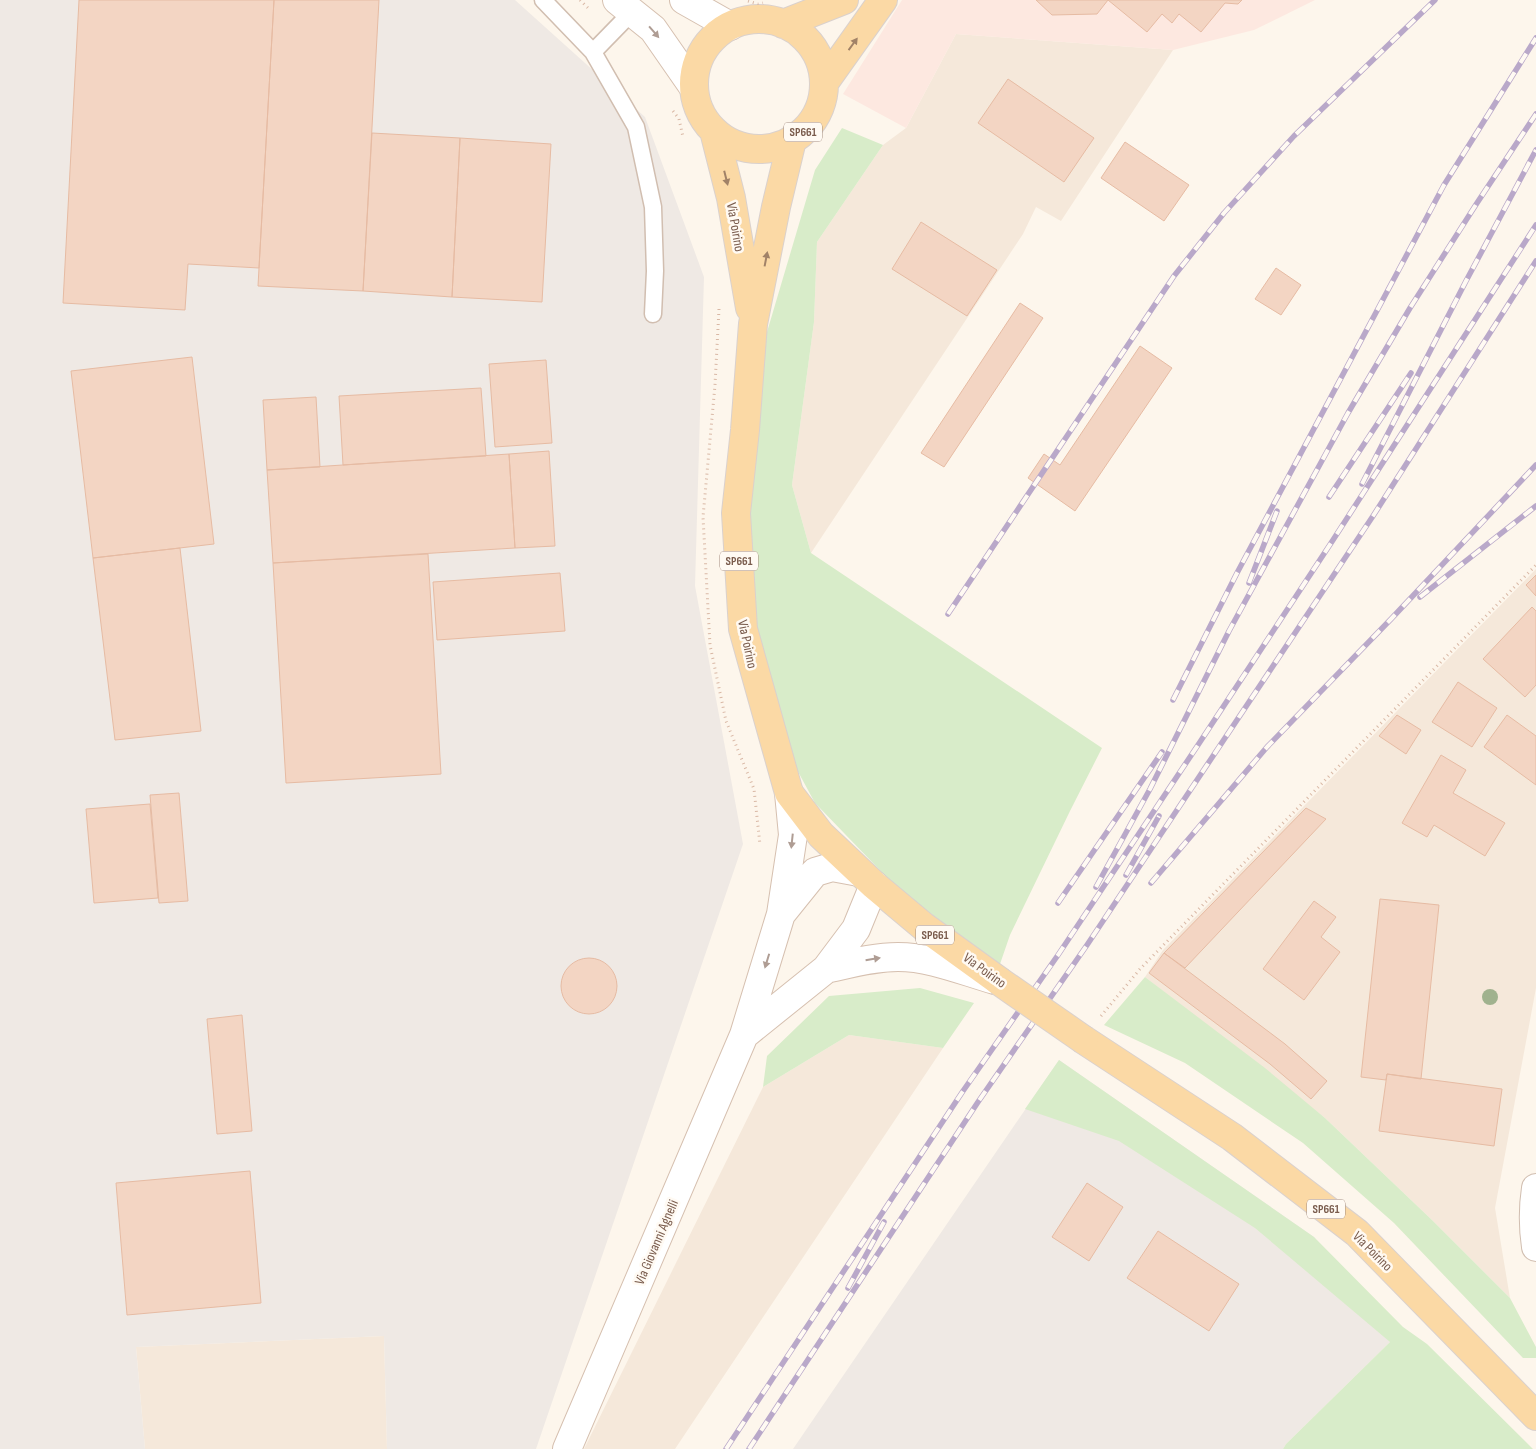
<svg xmlns="http://www.w3.org/2000/svg" width="1536" height="1449" viewBox="0 0 1536 1449" font-family="'Sofia Sans Condensed',sans-serif">
<style>
.residential{fill:#f5e8da}
.commercial{fill:#fde8e0}
.industrial{fill:#efe9e4}
.green{fill:#d8ecc9}
.building{fill:#f3d5c3;stroke:#e6bba3}
.lines{fill:none;stroke-linecap:round;stroke-linejoin:round}
.lane-casing{stroke:#d1beb0;stroke-width:19}
.street-casing{stroke:#d1beb0;stroke-width:30}
.secondary-casing{stroke:#d6c0b0;stroke-width:30}
.primary-casing{stroke:#dad1cd;stroke-width:30}
.path{stroke:#d9b8a5;stroke-width:3;stroke-dasharray:1 4;stroke-linecap:butt}
.lane{stroke:#fff;stroke-width:16}
.street{stroke:#fff;stroke-width:28}
.secondary{stroke:#fff;stroke-width:28}
.primary{stroke:#fbd9a5;stroke-width:28}
.rail-casing{stroke:#b9a8c9;stroke-width:5.5}
.rail{stroke:#fffaf3;stroke-width:4;stroke-dasharray:11;stroke-linecap:butt}
.primary-bridge-casing{stroke:#dad1cd;stroke-width:30;stroke-linecap:butt}
.primary-bridge{stroke:#fbd9a5;stroke-width:28}
.tree{fill:#a0b28e}
.oneway{fill:#af9d94}
.oneway2{fill:#a18267}
.labels{text-anchor:middle;stroke-width:5;stroke-linejoin:round;paint-order:stroke}
.shield{fill:#fffaf3;stroke:#a28b7f;stroke-width:1}
.shield-label{font-size:12px;font-weight:bold;fill:#7a5c4d}
.street-label{font-size:14px;fill:#7a5c4d;stroke:#fffaf3}
</style>
<rect width="100%" height="100%" fill="#fdf6ec"/>
<path class="residential" d="M956,34L1173,50L1061,221L1036,207L1023,234L811,553L792,485L814,322L817,242L883,145L906,128Z
M1536,569V988L1495,1208L1510,1298L1432,1220L1325,1118L1145,977L1163,950Z
M849,1035L943,1048L675,1449H584L763,1087Z
M384,1336L387,1449H145L136,1347Z"/>
<path class="commercial" d="M902,0H1315L1254,30L1173,50L956,34L906,128L843,94Z"/>
<path class="industrial" d="M0,0H515L645,117L704,277L695,586L743,844L536,1449H387L384,1336L136,1347L145,1449H0Z
M1059,1060L1314,1237L1390,1342L1286,1444L1283,1449H793Z"/>
<path class="green" d="M842,128L883,145L817,242L814,322L792,485L811,553L1102,748L1070,811L1010,935L1000,964L900,891L815,803L775,729L749,632L745,507L767,332L815,170Z
M1145,977L1265,1068L1325,1118L1432,1220L1510,1298L1536,1347V1358H1523L1394,1223L1303,1143L1185,1063L1104,1025Z
M920,988L974,1003L943,1048L849,1035L763,1087L767,1056L829,996Z
M1059,1060L1314,1237L1403,1327L1427,1344L1533,1449H1283L1286,1444L1390,1342L1255,1228L1119,1141L1025,1109Z"/>
<path class="building" d="M79,0H274L259,268L188,264L185,310L63,303Z
M274,0H379L363,291L258,286Z
M1036,0H1242L1238,4L1225,3L1201,32L1179,14L1172,23L1162,14L1147,32L1108,0L1097,14L1052,15Z
M1008,79L1094,138L1064,182L978,123Z
M372,133L460,138L452,297L363,291Z
M460,138L551,144L542,302L452,297Z
M1125,142L1189,185L1164,221L1101,178Z
M921,222L997,270L967,316L892,269Z
M1276,268L1301,285L1281,315L1255,299Z
M1020,303L1043,318L944,467L921,453Z
M1140,346L1172,368L1075,511L1028,478L1044,454L1060,465Z
M192,357L214,544L93,558L71,371Z
M546,360L552,443L495,447L489,364Z
M481,388L486,456L343,465L339,396Z
M316,397L320,467L267,470L263,400Z
M549,451L555,546L515,548L509,454Z
M509,454L515,548L273,563L267,470Z
M180,548L201,731L115,740L93,558Z
M428,554L441,774L286,783L273,563Z
M560,573L565,631L437,640L433,582Z
M1536,575V596L1526,585Z
M1532,607L1536,611V685L1525,697L1483,659Z
M1458,682L1497,708L1472,747L1432,722Z
M1397,715L1421,730L1406,754L1379,736Z
M1507,715L1536,736V785L1484,747Z
M1441,755L1466,770L1453,793L1505,823L1485,856L1434,825L1427,837L1402,823Z
M179,793L188,901L159,903L150,795Z
M150,804L158,898L94,903L86,809Z
M1306,808L1326,819L1185,968L1164,953Z
M1380,899L1439,905L1421,1079L1387,1074L1386,1080L1361,1077Z
M1314,901L1336,917L1321,937L1340,952L1304,1000L1263,969Z
M1164,953L1285,1044L1327,1081L1311,1099L1270,1064L1149,973Z
M561 986a28 28 0 1 1 56 0a28 28 0 1 1-56 0Z
M242,1015L252,1131L217,1134L207,1019Z
M1387,1074L1502,1089L1494,1146L1379,1131Z
M250,1171L261,1303L127,1315L116,1183Z
M1087,1183L1123,1207L1089,1261L1052,1237Z
M1158,1231L1239,1284L1209,1331L1127,1278Z"/>
<g class="lines">
<g class="lane-casing">
<path id="lane" d="M543,0L593,52L636,127L653,207L655,271L653,314
M593,52L632,12"/>
</g>
<g class="street-casing">
<path id="street" d="M1536,1188C1533,1208 1533,1227 1536,1247"/>
</g>
<g class="secondary-casing">
<path id="secondary" d="M617,0L653,29L694,88
M684,0L730,26
M782,913L815,872L832,867L859,872
M826,969C849,964 873,957 898,957C931,957 963,971 995,980
M744,1035L826,969L856,929L874,885
M567,1449L744,1035L781,914L793,835L789,793"/>
</g>
<g class="primary-casing">
<path id="primary" d="M694 84a65 65 0 1 1 130 0a65 65 0 1 1-130 0Z
M783,24L844,0
M824,83L883,0
M714,131L731,198L750,308
M792,140L776,207L753,324L745,430L736,513L743,629L789,793L821,835L874,885L923,926L999,981
M1084,1040L1232,1137L1357,1233L1536,1416"/>
</g>
<path class="path" d="M580,0L588,8
M748,1L758,4L763,3
M673,111L679,119L683,137
M719,309L715,385L703,517L710,645L726,721L754,789L760,845
M1101,1016L1140,969L1536,565"/>
<use href="#lane" class="lane"/>
<use href="#street" class="street"/>
<use href="#secondary" class="secondary"/>
<use href="#primary" class="primary"/>
<g class="rail-casing">
<path id="rail" d="M1362,484L1466,281L1536,150
M1329,497L1411,373
M1249,583L1277,511
M1420,597L1536,506
M948,614L1174,276L1224,213L1294,136L1435,0
M1173,700L1237,573L1444,185L1536,38
M1126,875L1159,816
M1151,883L1267,747L1392,618L1536,465
M1096,887L1150,789L1229,631L1348,413L1410,308L1477,203L1536,114
M1058,903L1162,752
M848,1288L884,1222
M726,1449L963,1091L1058,955L1198,745L1333,540L1536,225
M749,1449L978,1102L1087,945L1373,516L1536,261"/>
</g>
<use href="#rail" class="rail"/>
<g class="primary-bridge-casing">
<path id="primary-bridge" d="M999,981L1084,1040"/>
</g>
<use href="#primary-bridge" class="primary-bridge"/>
</g>
<circle class="tree" cx="1490" cy="997" r="8"/>
<defs><path id="oneway-solid" d="M-6-.8H1V-3.2L6.5 0L1 3.2V.8H-6Z" transform="scale(1.25)"/></defs>
<g class="oneway">
<use href="#oneway-solid" transform="translate(654 32) rotate(49)"/>
<use href="#oneway-solid" transform="translate(792 841) rotate(96)"/>
<use href="#oneway-solid" transform="translate(873 959) rotate(-9)"/>
<use href="#oneway-solid" transform="translate(767 961) rotate(107)"/>
</g>
<g class="oneway2">
<use href="#oneway-solid" transform="translate(853 44) rotate(-54)"/>
<use href="#oneway-solid" transform="translate(726 178) rotate(76)"/>
<use href="#oneway-solid" transform="translate(766 259) rotate(-79)"/>
</g>
<g class="labels">
<g class="shield">
<rect x="784" y="122.5" width="38" height="19" rx="4"/>
<rect x="720" y="551.5" width="38" height="19" rx="4"/>
<rect x="916" y="925.5" width="38" height="19" rx="4"/>
<rect x="1307" y="1199.5" width="38" height="19" rx="4"/>
</g>
<g class="shield-label">
<text x="803" y="136">SP661</text>
<text x="739" y="565">SP661</text>
<text x="935" y="939">SP661</text>
<text x="1326" y="1213">SP661</text>
</g>
<g class="street-label">
<text transform="translate(736 227) rotate(80)" y="5">Via Poirino</text>
<text transform="translate(748 644) rotate(78)" y="5">Via Poirino</text>
<text transform="translate(985 970) rotate(36)" y="5">Via Poirino</text>
<text transform="translate(656 1242) rotate(-67)" y="5">Via Giovanni Agnelli</text>
<text transform="translate(1373 1251) rotate(45)" y="5">Via Poirino</text>
</g>
</g>
</svg>
